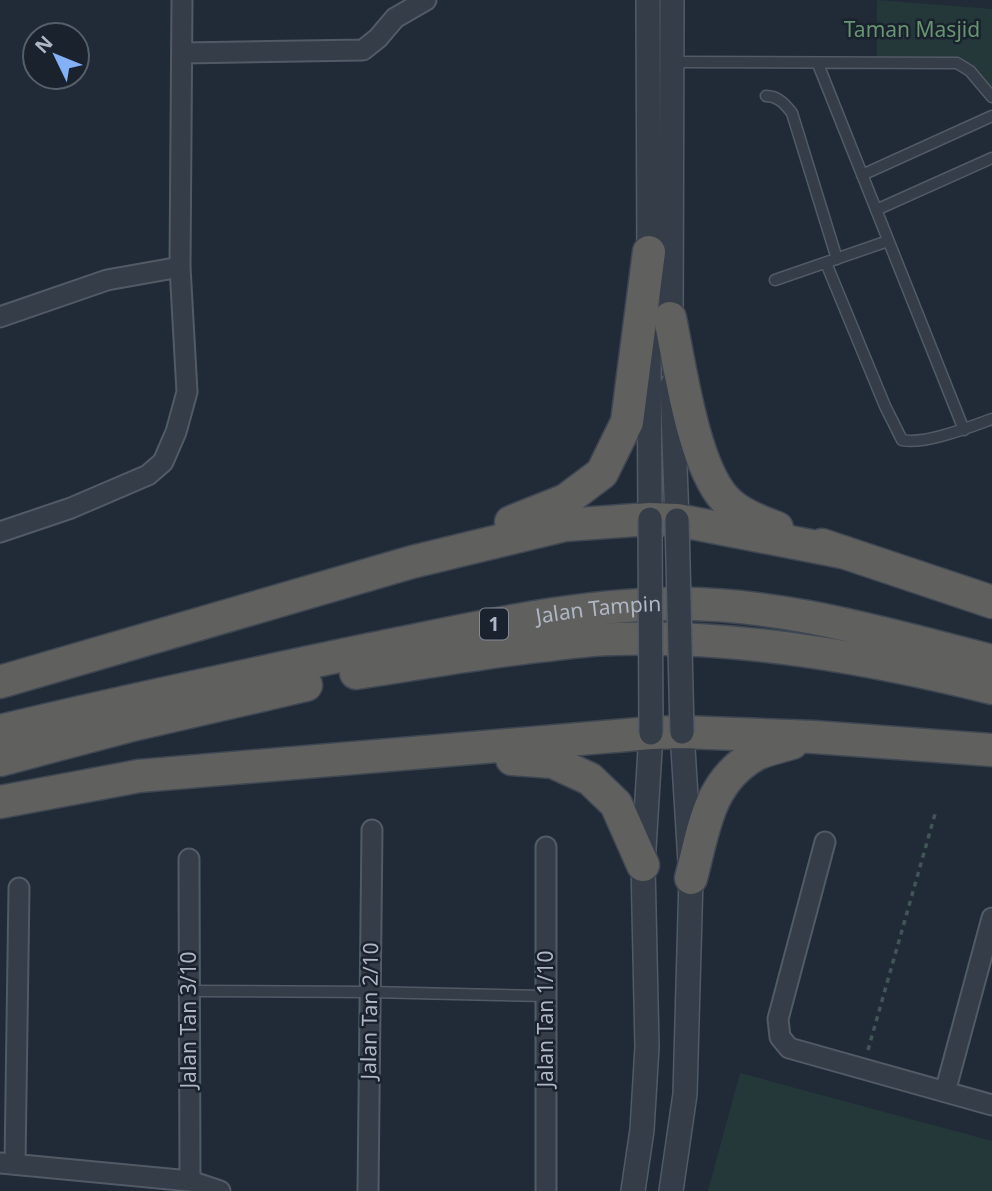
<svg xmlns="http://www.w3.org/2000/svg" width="992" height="1191" viewBox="0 0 992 1191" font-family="'Noto Sans',sans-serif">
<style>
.green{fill:#24383a}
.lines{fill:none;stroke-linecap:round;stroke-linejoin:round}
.service-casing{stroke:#525a66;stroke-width:13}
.minor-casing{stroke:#525a66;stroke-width:23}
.tertiary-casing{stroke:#525a66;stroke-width:26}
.trunk-casing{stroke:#3f4753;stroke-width:35}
.path{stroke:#415456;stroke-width:3.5;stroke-dasharray:5 5;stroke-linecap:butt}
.service{stroke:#353d48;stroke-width:10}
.minor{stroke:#353d48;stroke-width:19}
.tertiary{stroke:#353d48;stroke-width:23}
.trunk{stroke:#60605e;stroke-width:32}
.tertiary-bridge-casing{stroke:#525a66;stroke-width:26;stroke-linecap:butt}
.tertiary-bridge{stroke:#353d48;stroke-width:23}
.labels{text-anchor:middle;stroke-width:5;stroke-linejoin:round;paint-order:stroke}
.shield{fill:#1a222d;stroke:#828a97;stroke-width:2}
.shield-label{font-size:19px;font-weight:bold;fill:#afb7c5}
.park-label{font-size:21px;fill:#679571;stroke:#1a222d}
.street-label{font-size:21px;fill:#afb7c5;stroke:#1a222d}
</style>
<rect width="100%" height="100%" fill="#212b38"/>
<path class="green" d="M877,0L992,9V94L955,59L877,57Z
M740,1073L992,1141V1191H708Z"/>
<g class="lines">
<g class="service-casing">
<path id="service" d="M673,62L957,63L970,71L992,97
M818,64L964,430
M766,96C778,96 785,104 792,113L837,259
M862,175L992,116
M876,210L992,158
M826,263L885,406L902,440C924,445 970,427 992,419
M775,280L888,241
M189,991L370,992L546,996"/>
</g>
<g class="minor-casing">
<path id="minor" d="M183,53L363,50L378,38L395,18L426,0
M0,317L107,280L180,267
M0,532L71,508L148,475L163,462L176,432L187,392L180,267L182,0
M825,842L778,1019L780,1037L789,1048L992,1105
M546,847V1191
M189,859L190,1181
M945,1092L992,918
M0,1163L190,1181L220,1191
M15,1164L19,888
M368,1191L372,830"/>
</g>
<g class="tertiary-casing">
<path id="tertiary" d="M648,0L649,268
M671,333L672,0
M649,340L650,519
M672,385L677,520
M633,1191L642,1130L647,1047L643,865L651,733
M671,1191L685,1094L691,878L682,732"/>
</g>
<g class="trunk-casing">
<g id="trunk">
<path d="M670,318C680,366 693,464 725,499C739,514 759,521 777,528"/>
<path d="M511,522L566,500L602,473L627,422L649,252"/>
<path d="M822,545L992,602"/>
<path d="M356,673C423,663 489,651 556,644C575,642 595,639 614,639C740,635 870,658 992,688"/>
<path d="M0,682L412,562L565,525L650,519L677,520L842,552"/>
<path id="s1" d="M0,731C124,701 248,675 372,649C468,630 566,606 665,604C776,601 885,634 992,661"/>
<path d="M512,759L553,762L590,779L616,804L643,865"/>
<path d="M0,760L128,726L306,685"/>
<path d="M0,802L139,776L651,733L682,732L814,737L992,750"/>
<path d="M691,878C704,829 708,782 755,755C766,749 780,747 792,743"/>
</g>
</g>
<path class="path" d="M868,1050L935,814"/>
<use href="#service" class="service"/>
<use href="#minor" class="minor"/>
<use href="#tertiary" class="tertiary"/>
<use href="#trunk" class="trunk"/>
<g class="tertiary-bridge-casing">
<path id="tertiary-bridge" d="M650,519L651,733
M677,520L682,732"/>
</g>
<use href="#tertiary-bridge" class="tertiary-bridge"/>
</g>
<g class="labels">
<rect class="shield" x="480" y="608.5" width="28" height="31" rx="5"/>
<g class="shield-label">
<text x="494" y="631">1</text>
</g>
<g class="park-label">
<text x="912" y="37">Taman Masjid</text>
</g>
<g class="street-label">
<text dy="7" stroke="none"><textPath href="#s1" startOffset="611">Jalan Tampin</textPath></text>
<text transform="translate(370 1011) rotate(-89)" y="7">Jalan Tan 2/10</text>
<text transform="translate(546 1019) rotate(-90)" y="7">Jalan Tan 1/10</text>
<text transform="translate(189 1020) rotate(-90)" y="7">Jalan Tan 3/10</text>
</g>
</g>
<g transform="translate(56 56) rotate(313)"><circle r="33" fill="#1a222d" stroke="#565e6a" stroke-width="2"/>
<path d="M0-5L12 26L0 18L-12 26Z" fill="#83b0f6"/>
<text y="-10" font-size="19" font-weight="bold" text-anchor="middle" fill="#afb7c5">N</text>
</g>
</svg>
